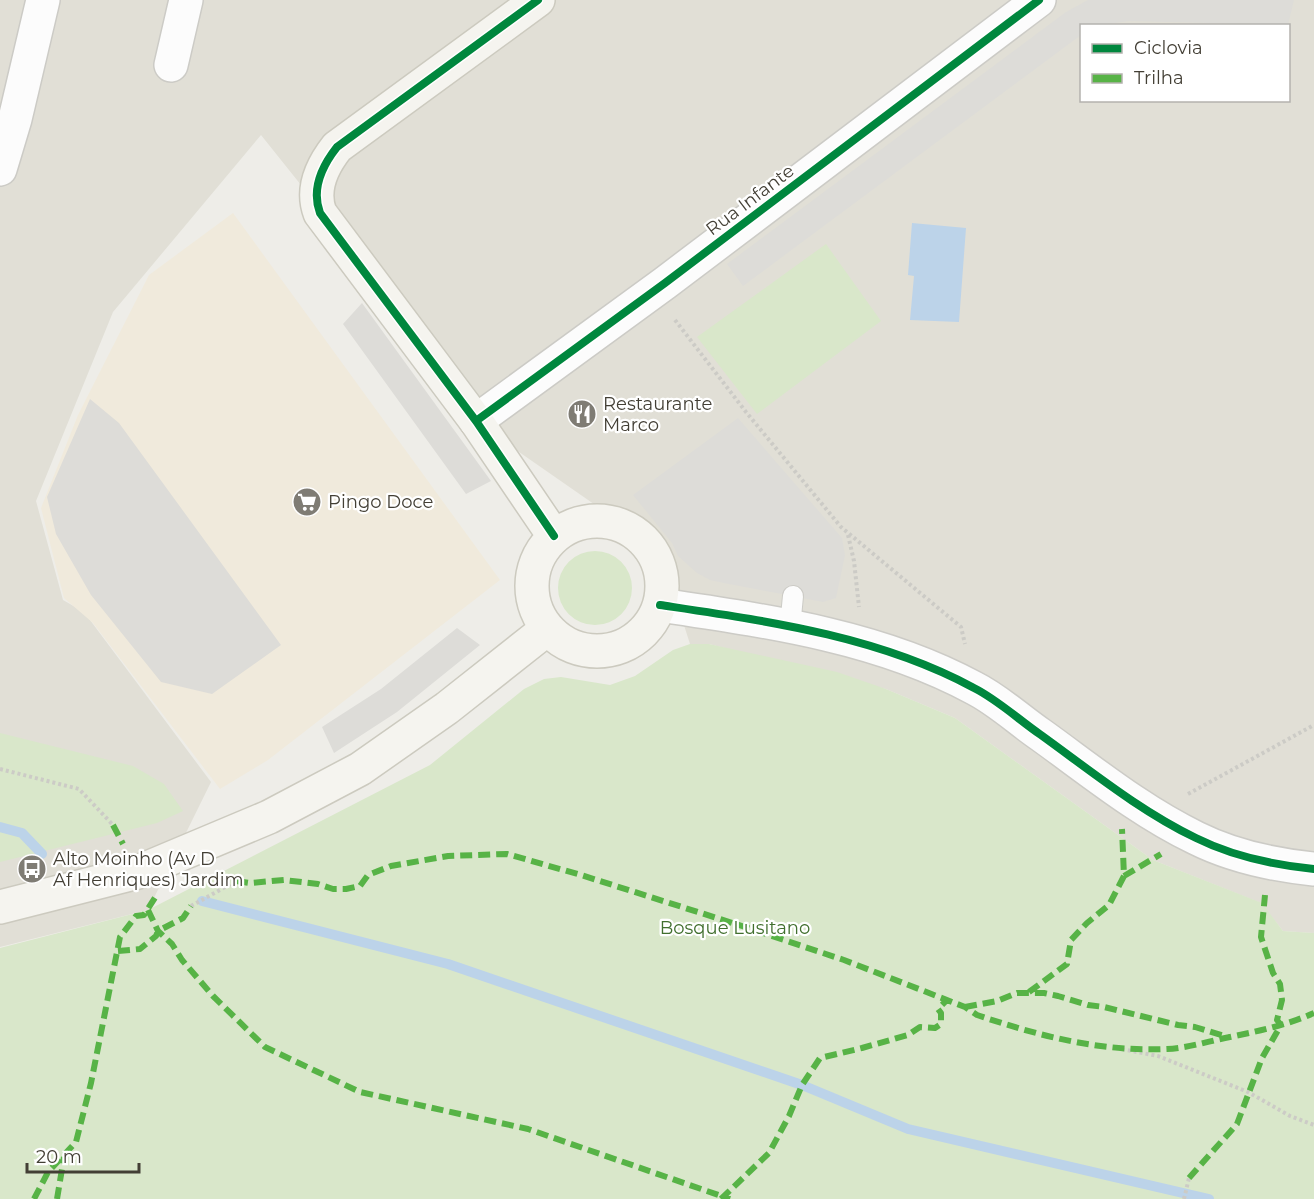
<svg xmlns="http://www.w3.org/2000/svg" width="1314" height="1199" viewBox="0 0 1314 1199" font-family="Montserrat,sans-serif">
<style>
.residential{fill:#e1dfd6;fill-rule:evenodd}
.commercial{fill:#f0eadc}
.green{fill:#d9e7ca}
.parking{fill:#dddcd8}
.water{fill:#bcd3e9}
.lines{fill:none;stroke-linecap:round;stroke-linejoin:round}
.stream{stroke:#bcd3e9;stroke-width:10}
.lane-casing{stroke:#cccbc6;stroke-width:22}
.street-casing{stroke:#cccbc6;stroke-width:36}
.secondary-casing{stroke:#cccabf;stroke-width:36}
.path{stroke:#cccbc6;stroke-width:4;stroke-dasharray:3 3;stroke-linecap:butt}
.lane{stroke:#fcfcfc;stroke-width:20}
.street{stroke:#fcfcfc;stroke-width:33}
.secondary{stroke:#f5f4ef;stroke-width:33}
.quiet{stroke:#57b346;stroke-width:6;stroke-dasharray:12 6;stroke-linecap:butt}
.cycleway-casing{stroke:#fff;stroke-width:11}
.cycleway{stroke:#00873e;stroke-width:8}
.labels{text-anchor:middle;stroke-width:4.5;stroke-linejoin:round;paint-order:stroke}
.street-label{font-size:18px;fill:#433f35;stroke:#fff}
.poi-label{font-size:18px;fill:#433f35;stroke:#fff;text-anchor:start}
.park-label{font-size:18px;fill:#416f2e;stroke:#fff}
</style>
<rect width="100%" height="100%" fill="#eeede8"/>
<path class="residential" d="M0,0H1314V933L1283,931L1261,903L1153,860L955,718L886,689L709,644H690L660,550L509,445L261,135L113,312L36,501L63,600L84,612L211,782L148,910L0,947ZM1082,26H1288V100H1082Z"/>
<path class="commercial" d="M233,213L500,580L268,760L220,789L93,623L64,598L41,508L78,415L149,275Z"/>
<path class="green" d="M826,244L881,321L757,414L697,337Z
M558 588a37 37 0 1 1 74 0a37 37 0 1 1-74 0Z
M690,644H709L837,672L886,689L955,718L1153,860L1262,903L1283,931L1314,933V1199H0V948L148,910L430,765L524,689L544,679L561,677L610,685L635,676L673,650Z
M0,733L133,766L164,784L183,811L157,823L0,862Z"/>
<path class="parking" d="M1088,0H1294L1288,25L1129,21L1101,25L1082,26L1081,35L743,286L727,264L1066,12Z
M362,303L491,481L466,494L343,324Z
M90,399L119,423L281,645L212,694L161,682L91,595L56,534L47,497Z
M738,418L842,538L845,555L836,598L823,602L724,583L710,580L697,573L678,556L672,543L633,495Z
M457,628L480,645L397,712L334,753L322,727L381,689Z"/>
<path class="water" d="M912,223L966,228L959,322L910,320L914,276L908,275Z"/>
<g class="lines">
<path class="stream" d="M0,827L22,833L42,854
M202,901L448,964L802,1085L908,1129L1209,1199"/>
<g class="lane-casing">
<path id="lane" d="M790,627L793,596"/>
</g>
<g class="street-casing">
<path id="street" d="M171,65L186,0
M0,169L15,119L43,0
M476,421L665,283L1039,0
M660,605C767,621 878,636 974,688C998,700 1019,720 1041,735C1091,771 1140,811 1196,838C1232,856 1274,865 1314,869"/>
</g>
<g class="secondary-casing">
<path id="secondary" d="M538,0L337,147C322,166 311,189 320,213L476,421L554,536
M532 586a65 65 0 1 1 130 0a65 65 0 1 1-130 0Z
M0,907L138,872L269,817L360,769L447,708L547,629"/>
</g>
<path class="path" d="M675,320L746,412L841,527L961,627L965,644
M848,535L854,561L859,607
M0,769L79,789L113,825
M1188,794L1314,725
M191,906L236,881
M1116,1048L1158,1056L1248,1092L1290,1116L1314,1125
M1184,1199L1189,1178"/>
<use href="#lane" class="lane"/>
<use href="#street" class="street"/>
<use href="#secondary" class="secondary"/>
<path class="quiet" d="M113,825L123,844
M1124,876L1161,854
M236,881L250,883L284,880L318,884L333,889H346L360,886L368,875L391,866L448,856L507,854L581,875L742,926L844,960L965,1007L977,1015C1039,1036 1101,1052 1167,1049C1188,1048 1209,1041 1230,1037C1259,1031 1287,1025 1314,1013
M148,910L158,931L172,944L182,960L213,996L265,1047L360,1092L528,1129L730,1199
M118,951L140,949L156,936L158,931L183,918L191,906
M1029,992L1067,964L1071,940L1087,923L1109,905L1124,876L1122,829
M965,1007L997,1001L1017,993H1044L1058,996L1088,1005L1104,1007L1178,1025L1195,1027L1228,1037
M1189,1178L1237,1124L1262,1058L1281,1025L1277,1020L1282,1000L1280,984L1273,973L1261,937L1265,895
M34,1199L48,1172L76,1142L91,1083L120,937L136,916L144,915L156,896
M57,1199L64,1157
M721,1199L769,1153L789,1116L802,1085L820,1058L862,1048L908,1035L920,1027L935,1028L941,1024V1013L938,1009L947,1000"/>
<g class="cycleway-casing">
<path id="cycleway" d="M538,0L337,147C322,166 311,189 320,213L476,421L554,536
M476,421L665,283L1039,0
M660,605C767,621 878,636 974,688C998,700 1019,720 1041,735C1091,771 1140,811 1196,838C1232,856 1274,865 1314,869"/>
</g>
<use href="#cycleway" class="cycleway"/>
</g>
<defs>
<g id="restaurant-disc" transform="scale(1.5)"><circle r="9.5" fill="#7f7c74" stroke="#fff"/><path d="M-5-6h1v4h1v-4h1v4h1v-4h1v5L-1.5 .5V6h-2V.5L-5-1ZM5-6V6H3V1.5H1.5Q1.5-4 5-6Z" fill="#fff"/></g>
<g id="supermarket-disc" transform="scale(1.5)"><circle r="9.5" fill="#7f7c74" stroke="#fff"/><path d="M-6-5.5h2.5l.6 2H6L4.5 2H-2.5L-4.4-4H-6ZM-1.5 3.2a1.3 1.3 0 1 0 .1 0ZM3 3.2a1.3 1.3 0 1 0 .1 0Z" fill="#fff"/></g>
<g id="bus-disc" transform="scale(1.5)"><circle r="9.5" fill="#7f7c74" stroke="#fff"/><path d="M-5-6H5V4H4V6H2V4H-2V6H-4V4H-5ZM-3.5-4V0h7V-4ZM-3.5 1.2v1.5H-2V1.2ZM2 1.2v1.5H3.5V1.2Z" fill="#fff"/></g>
</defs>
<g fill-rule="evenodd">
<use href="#restaurant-disc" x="582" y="414"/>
<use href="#supermarket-disc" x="307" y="502"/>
<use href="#bus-disc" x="32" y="869"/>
</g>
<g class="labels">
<g class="street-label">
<text transform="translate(750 200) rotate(-37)" y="6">Rua Infante</text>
</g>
<g class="poi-label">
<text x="603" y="410">Restaurante<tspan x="603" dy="21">Marco</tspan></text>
<text x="328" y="508">Pingo Doce</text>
<text x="53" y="865">Alto Moinho (Av D<tspan x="53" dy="21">Af Henriques) Jardim</tspan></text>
</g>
<g class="park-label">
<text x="735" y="934">Bosque Lusitano</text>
</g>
</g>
<rect x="1080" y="24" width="210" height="78" fill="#ffffff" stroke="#b4b2ae" stroke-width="1.5"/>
<rect x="1092" y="44" width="30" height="9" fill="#00873e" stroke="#b4b2ae" stroke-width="1.5"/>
<text x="1134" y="54" font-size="18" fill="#433f35">Ciclovia</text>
<rect x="1092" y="74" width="30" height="9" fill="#57b346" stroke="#b4b2ae" stroke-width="1.5"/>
<text x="1134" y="84" font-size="18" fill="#433f35">Trilha</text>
<path d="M27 1163v9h112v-9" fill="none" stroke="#433f35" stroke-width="3"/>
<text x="36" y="1163" font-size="18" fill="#433f35" stroke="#ffffff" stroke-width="4.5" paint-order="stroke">20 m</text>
</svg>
